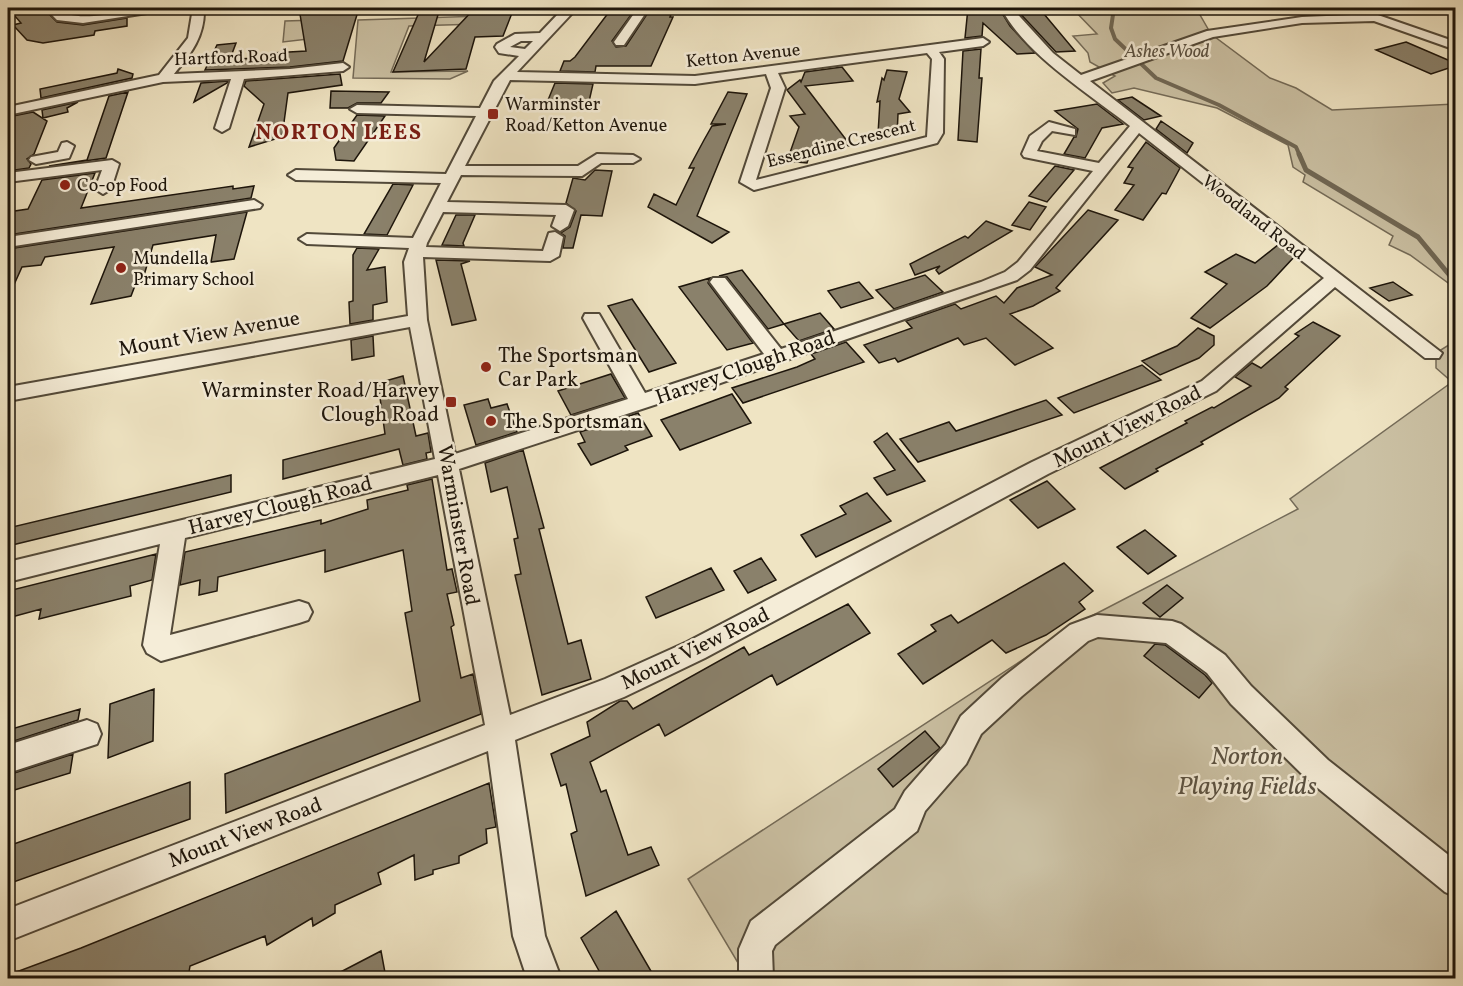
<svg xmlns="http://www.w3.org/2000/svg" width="1463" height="986" viewBox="0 0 1463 986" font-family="Vollkorn,serif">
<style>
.green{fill:#cbc1a4;stroke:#746b58;stroke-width:1.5}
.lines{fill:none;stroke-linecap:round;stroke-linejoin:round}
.stream-far1{stroke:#706754;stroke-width:4}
.stream{stroke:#706754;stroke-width:5}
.building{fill:#8a816b;stroke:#1d150b;stroke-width:1.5}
.minor-casing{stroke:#524939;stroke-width:4}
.minor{fill:#f5edd8;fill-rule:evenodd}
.poi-dot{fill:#8f2418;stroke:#f5edd8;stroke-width:2}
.labels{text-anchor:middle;stroke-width:5;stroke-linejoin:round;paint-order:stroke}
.far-park-label{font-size:18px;font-style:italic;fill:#5a5141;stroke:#f5edd8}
.far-street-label{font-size:18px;fill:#1d150b;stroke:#f5edd8}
.far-poi-label{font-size:18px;fill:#1d150b;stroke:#f5edd8;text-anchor:start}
.street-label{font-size:21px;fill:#1d150b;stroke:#f5edd8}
.poi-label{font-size:21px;fill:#1d150b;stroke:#f5edd8;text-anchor:start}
.far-district-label{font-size:22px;font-weight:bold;letter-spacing:1.5px;fill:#7a1f14;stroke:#f5edd8}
.near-park-label{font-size:26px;font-style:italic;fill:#5a5141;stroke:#f5edd8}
</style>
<rect width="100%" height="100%" fill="#efe4c3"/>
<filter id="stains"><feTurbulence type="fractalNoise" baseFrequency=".00333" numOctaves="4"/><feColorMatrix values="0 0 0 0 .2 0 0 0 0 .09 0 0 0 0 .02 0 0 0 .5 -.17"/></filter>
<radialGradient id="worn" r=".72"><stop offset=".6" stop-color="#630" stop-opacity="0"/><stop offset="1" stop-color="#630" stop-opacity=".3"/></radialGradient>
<path class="green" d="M1072,8H1196L1211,34L1270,78L1296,88L1332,110L1455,104V288L1410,255L1389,245L1393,236L1303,182L1305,175L1293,167L1288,145L1217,108L1134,88L1112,93L1103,83L1115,76L1090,62L1088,53L1073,36L1097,34Z
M482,16L480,24L409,26L391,72L468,71L450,79L353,78L358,20Z
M350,19L308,39L283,42L285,21Z
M1455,341V978H747L688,879L1082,621L1298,509L1290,499L1452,382L1436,368V353Z"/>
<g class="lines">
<path class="stream-far1" d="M1114,8L1111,28L1115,39L1156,78L1219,105L1296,147L1300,156"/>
<path class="stream" d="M1299,154L1306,170L1418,237L1456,283"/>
</g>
<path class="building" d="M8,8H43L57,22L83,25L127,18V26L95,31L94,35L43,43L27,40L13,25L21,23Z
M61,8H128L79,14Z
M299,8H359L343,61L290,67L205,70L217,45L236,43L230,59L268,58L272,53L306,51Z
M421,8H440L424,62L475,8H514L503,36L475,37L466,69L393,72Z
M612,8H636L612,41L616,47L626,46L651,8H673L670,17H673L651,66H596L595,72L560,71L564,61H570L575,57Z
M968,8H999L1010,26L1035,53L1017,54L983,23L982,36L965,38Z
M1015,8H1039L1075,51L1056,52Z
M1406,42L1455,63V66L1431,74L1376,50Z
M981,49L979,78H982L977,142L958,140L963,51Z
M842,67L853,81L805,86L851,146L814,142L807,163L787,161L799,127L790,116L805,114L787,90L800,80L801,82L805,72Z
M118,69L133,74L132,78L41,98L40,89L117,73Z
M887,70L907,72L899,99L910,112L898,114L897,136L878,134L880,101L877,102L882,78L884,80Z
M340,74L342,85L288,93L282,137L249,147L264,104L244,86L246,81Z
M228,81L227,83L194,102L201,83Z
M555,83L593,84L588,106L546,105Z
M331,91L389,92L381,103H357L348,108H330Z
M128,92L106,158L49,166L87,160L109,96Z
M728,92L747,94L697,216L729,232L712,243L648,207L654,194L676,205L694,168H689L704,140L712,126L726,124H711Z
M1132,97L1161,116L1144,120L1118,100Z
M78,102L67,108L68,112L43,118L42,110Z
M1097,104L1123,124L1102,128L1085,158L1064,154L1074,137H1076L1078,129L1055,111Z
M33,112L47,121L34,154L27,159L31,164L29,168L8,171L13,116Z
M357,115L385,116L354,161L336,160L334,148Z
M1161,121L1193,143L1187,153L1156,129Z
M1146,142L1180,168L1166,194L1162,193L1143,220L1115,210L1134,185L1124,183L1133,168L1128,167Z
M1055,166L1074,170L1047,202L1029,196Z
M595,170L612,171L602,216L581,215L573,248H563L565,236L561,233L570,227L576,211L566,203L573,178L585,180Z
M95,173L81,208L233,186V189L254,186L251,198L8,235V212L28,209L42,180Z
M393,184L413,185L387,235L364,234Z
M1029,202L1046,207L1030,230L1012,225Z
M1088,210L1118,220L1056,288L1060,291L1033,306L1010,314L1053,348L1015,365L986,338L964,345L958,338L898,362L895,358L879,363L864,345L912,328L906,321L955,304L961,309L996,296L1004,303L1017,288L1052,275L1035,267Z
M247,212L234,259L211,262L216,235L153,245L142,282L136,283L131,296L91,304L114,247L45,257L41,265L22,267L8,298V249Z
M456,215H475L463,243L464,246L442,245Z
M986,221L1012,231L939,274L936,270L940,266L915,275L910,264L965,236L968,238Z
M1278,245L1294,257L1267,286L1210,328L1191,318L1227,284L1205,272L1236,254L1255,263Z
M357,248L379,249L367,270L385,267L387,302L373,305V320L350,324L349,302L353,301V255Z
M436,260L470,261L461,264L476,320L452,325Z
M742,270L784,324L768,329L727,277L719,276Z
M925,275L943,292L894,309L876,290Z
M710,278L708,283L753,343L727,350L679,287Z
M859,282L873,298L841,308L828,291Z
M1393,282L1412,295L1389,301L1370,288Z
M632,299L676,363L649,372L608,306Z
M820,313L834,329L799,341L784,324Z
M1313,322L1340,336L1285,387L1288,389L1279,398L1201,442L1203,444L1156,469L1158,471L1125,489L1100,468L1187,423L1185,421L1212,407L1214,408L1251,386L1235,377L1252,363L1261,368L1299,336L1295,334Z
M1198,328L1214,336V345L1199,358L1160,375L1142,361L1177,346Z
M373,336L374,356L352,360L351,340Z
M846,342L864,362L743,403L732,388L797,367L815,359L811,354Z
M1142,365L1161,380L1074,413L1058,398Z
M611,374L625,398L571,415L558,391Z
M403,376L416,436L428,433L431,452L426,453L427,459L403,465L399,449L283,479V460L385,434L378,383Z
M732,394L751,423L680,450L661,420Z
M488,399L491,408L507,404L517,432L476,445L464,405Z
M1046,400L1062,415L918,462L900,439L949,422L956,431Z
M638,413L652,436L625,446L628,450L591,465L578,444L585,442L580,432Z
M887,433L925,481L887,495L874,478L895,470L874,442Z
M523,450L544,528L539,529L568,644L581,640L591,679L542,695L515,575L521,574L514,539L518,538L507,487L491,492L485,463Z
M231,475V492L8,546V528Z
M432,479L447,570L452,569L457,592L447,594L454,625L451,627L461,678L473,674L481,714L226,813L225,774L420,701L405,613L412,611L403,550L325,572V550L218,577L217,591L199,595L200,580L180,585L185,552L321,520V524L368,509L367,500L408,490L407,485Z
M1047,481L1075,509L1038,528L1010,500Z
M867,493L891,521L816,557L801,535L846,514L840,506Z
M1145,530L1176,556L1148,574L1117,547Z
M156,554L152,580L130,586L131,596L39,619L41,609L8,618V591Z
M761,558L776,580L748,593L734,571Z
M1064,563L1093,591L1079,602L1085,609L1046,635L1006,653L992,640L923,684L898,654L936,631L931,625L951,615L958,623Z
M711,568L724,590L656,618L646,597Z
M1167,585L1183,598L1160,617L1143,603Z
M848,604L870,633L777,685L772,675L665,736L659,724L590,762L601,792L606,790L628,855L651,847L659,865L586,896L571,834L577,831L566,784L561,786L551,754L590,736L587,722L620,701H627L633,709L744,647L749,655Z
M1155,644L1165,645L1205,675L1212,683L1199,698L1144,656Z
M154,689L153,741L108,758L110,704Z
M80,709L78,720L8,743V730Z
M925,731L940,748L893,787L878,769Z
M73,754L70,773L8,792V775Z
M190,782V819L8,884V846Z
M489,783L496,827L486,829L487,843L459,856V863L433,870V874L415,880L414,855L378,873L381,884L335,905V913L313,926L312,918L267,945L265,936L190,966L188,978H8V975L81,948Z
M616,911L655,978H603L581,938Z
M381,951L386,978H329Z"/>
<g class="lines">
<g class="minor-casing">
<path id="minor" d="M45,8H57C77,28 137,5 166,8L160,11L83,23L57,20Z
M193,8H204C205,36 191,54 174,74L290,69L343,63L349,67L343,71L244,79L229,128L222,132L215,128L231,79L163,82L8,115V107L159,75L188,38Z
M525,8H577L517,72L695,76L983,38L989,42L983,46L939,52L944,59L943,133L937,143L754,190L740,182L771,88L766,74L695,84L510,80L465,166H578L597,154L633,155L640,159L633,163H601L582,176L461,175L447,202L566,205L574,210L568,226L560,231L552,226L556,215L443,212L427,243L426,247L543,251L549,233L555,232L563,237L559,256L550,261L423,257L427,320L455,454L628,399L583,318L585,314H599L645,393L764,354L710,282L713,278H725L781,349L981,282L1005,272L1018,262L1093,171L1024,157L1022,154L1030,136L1049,122L1075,129V135L1052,131L1042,141L1037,151L1099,163L1130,126C1088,93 1025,54 1001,8H1012L1053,53L1081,75L1207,31L1302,17L1375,14L1456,42V50L1374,21L1302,23L1213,37L1090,81L1442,353L1439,358H1425L1335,287L1216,391L1048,474L705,658L624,697L515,740L545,936L561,978H527L513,936L488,751L8,941V909L485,725L438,475L185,538L170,635L299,601L308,604L312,612L308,620L299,623L161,661L147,653L143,645L160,544L8,582V562L435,459L410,327L8,401V387L408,316L404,262L409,248L307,244L299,239L307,234L413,238L441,183L296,180L288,175L296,170L446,174L476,116L357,113L350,109L357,105L480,108L494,81L519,56L499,53L495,47L497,44L515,34L540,33L559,13H529L523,10ZM521,41H533L525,49L510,47ZM927,53L932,59L927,137L756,180L785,88L778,73ZM1139,133L1324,278L1202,381L1032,462L687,642L605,679L510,715L459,469L709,387L1017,280L1030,270Z
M638,8H649L624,45H616L614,42Z
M67,142L74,146L69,158L36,164L29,160L31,157L58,152L62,143Z
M112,160L119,164L111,189L103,194L95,189L102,170L8,182V173Z
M254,200L262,205L260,208L8,247V237Z
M1097,615L1172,621L1181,624L1225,655L1251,686L1328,760L1456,861V897L1445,892L1308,780L1231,704L1207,673L1166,643L1098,637L1088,641L1022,696L981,734L966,764L925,811L917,831L775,945L772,951L773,978H739V949L751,921L895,809L905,791L946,744L961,716L1002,678L1070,625Z
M87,720L97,724L101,734L97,744L8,773V745Z"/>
</g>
<use href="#minor" class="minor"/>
</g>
<g class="poi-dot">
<rect x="487" y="108" width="12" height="12" rx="3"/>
<circle cx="65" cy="185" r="6"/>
<circle cx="121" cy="268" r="6"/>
<circle cx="486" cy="367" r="6"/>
<rect x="445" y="396" width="12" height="12" rx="3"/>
<circle cx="491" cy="421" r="6"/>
</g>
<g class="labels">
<g class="far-park-label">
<text x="1167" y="57">Ashes Wood</text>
</g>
<g class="far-street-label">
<text transform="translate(743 55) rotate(-6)" y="6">Ketton Avenue</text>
<text transform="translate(231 57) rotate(-2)" y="6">Hartford Road</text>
<text transform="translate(841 143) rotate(-14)" y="6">Essendine Crescent</text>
<text transform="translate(1254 217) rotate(38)" y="6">Woodland Road</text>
</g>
<g class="far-poi-label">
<text x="505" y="110">Warminster<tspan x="505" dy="21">Road/Ketton Avenue</tspan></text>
<text x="77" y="191">Co-op Food</text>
<text x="133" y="264">Mundella<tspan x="133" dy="21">Primary School</tspan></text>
</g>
<g class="street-label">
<text transform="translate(209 333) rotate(-10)" y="7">Mount View Avenue</text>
<text transform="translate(745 367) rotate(-19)" y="7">Harvey Clough Road</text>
<text transform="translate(1127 426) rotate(-26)" y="7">Mount View Road</text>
<text transform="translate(280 505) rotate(-14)" y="7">Harvey Clough Road</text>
<text transform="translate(459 525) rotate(80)" y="7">Warminster Road</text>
<text transform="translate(695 648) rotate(-26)" y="7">Mount View Road</text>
<text transform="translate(245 832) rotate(-21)" y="7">Mount View Road</text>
</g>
<g class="poi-label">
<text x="498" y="362">The Sportsman<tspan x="498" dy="24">Car Park</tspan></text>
<text x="439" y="397" text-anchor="end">Warminster Road/Harvey<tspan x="439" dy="24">Clough Road</tspan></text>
<text x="503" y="428">The Sportsman</text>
</g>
<g class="far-district-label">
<text x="339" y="139">NORTON LEES</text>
</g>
<g class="near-park-label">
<text x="1247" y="764">Norton<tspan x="1247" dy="30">Playing Fields</tspan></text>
</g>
</g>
<rect width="1463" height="986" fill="none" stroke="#efe4c3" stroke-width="30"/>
<rect x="9" y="9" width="1445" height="968" fill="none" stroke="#1d150b" stroke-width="3"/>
<rect x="15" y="15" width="1433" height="956" fill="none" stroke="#1d150b" stroke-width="1.5"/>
<rect width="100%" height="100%" filter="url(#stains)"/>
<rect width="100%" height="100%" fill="url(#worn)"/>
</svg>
